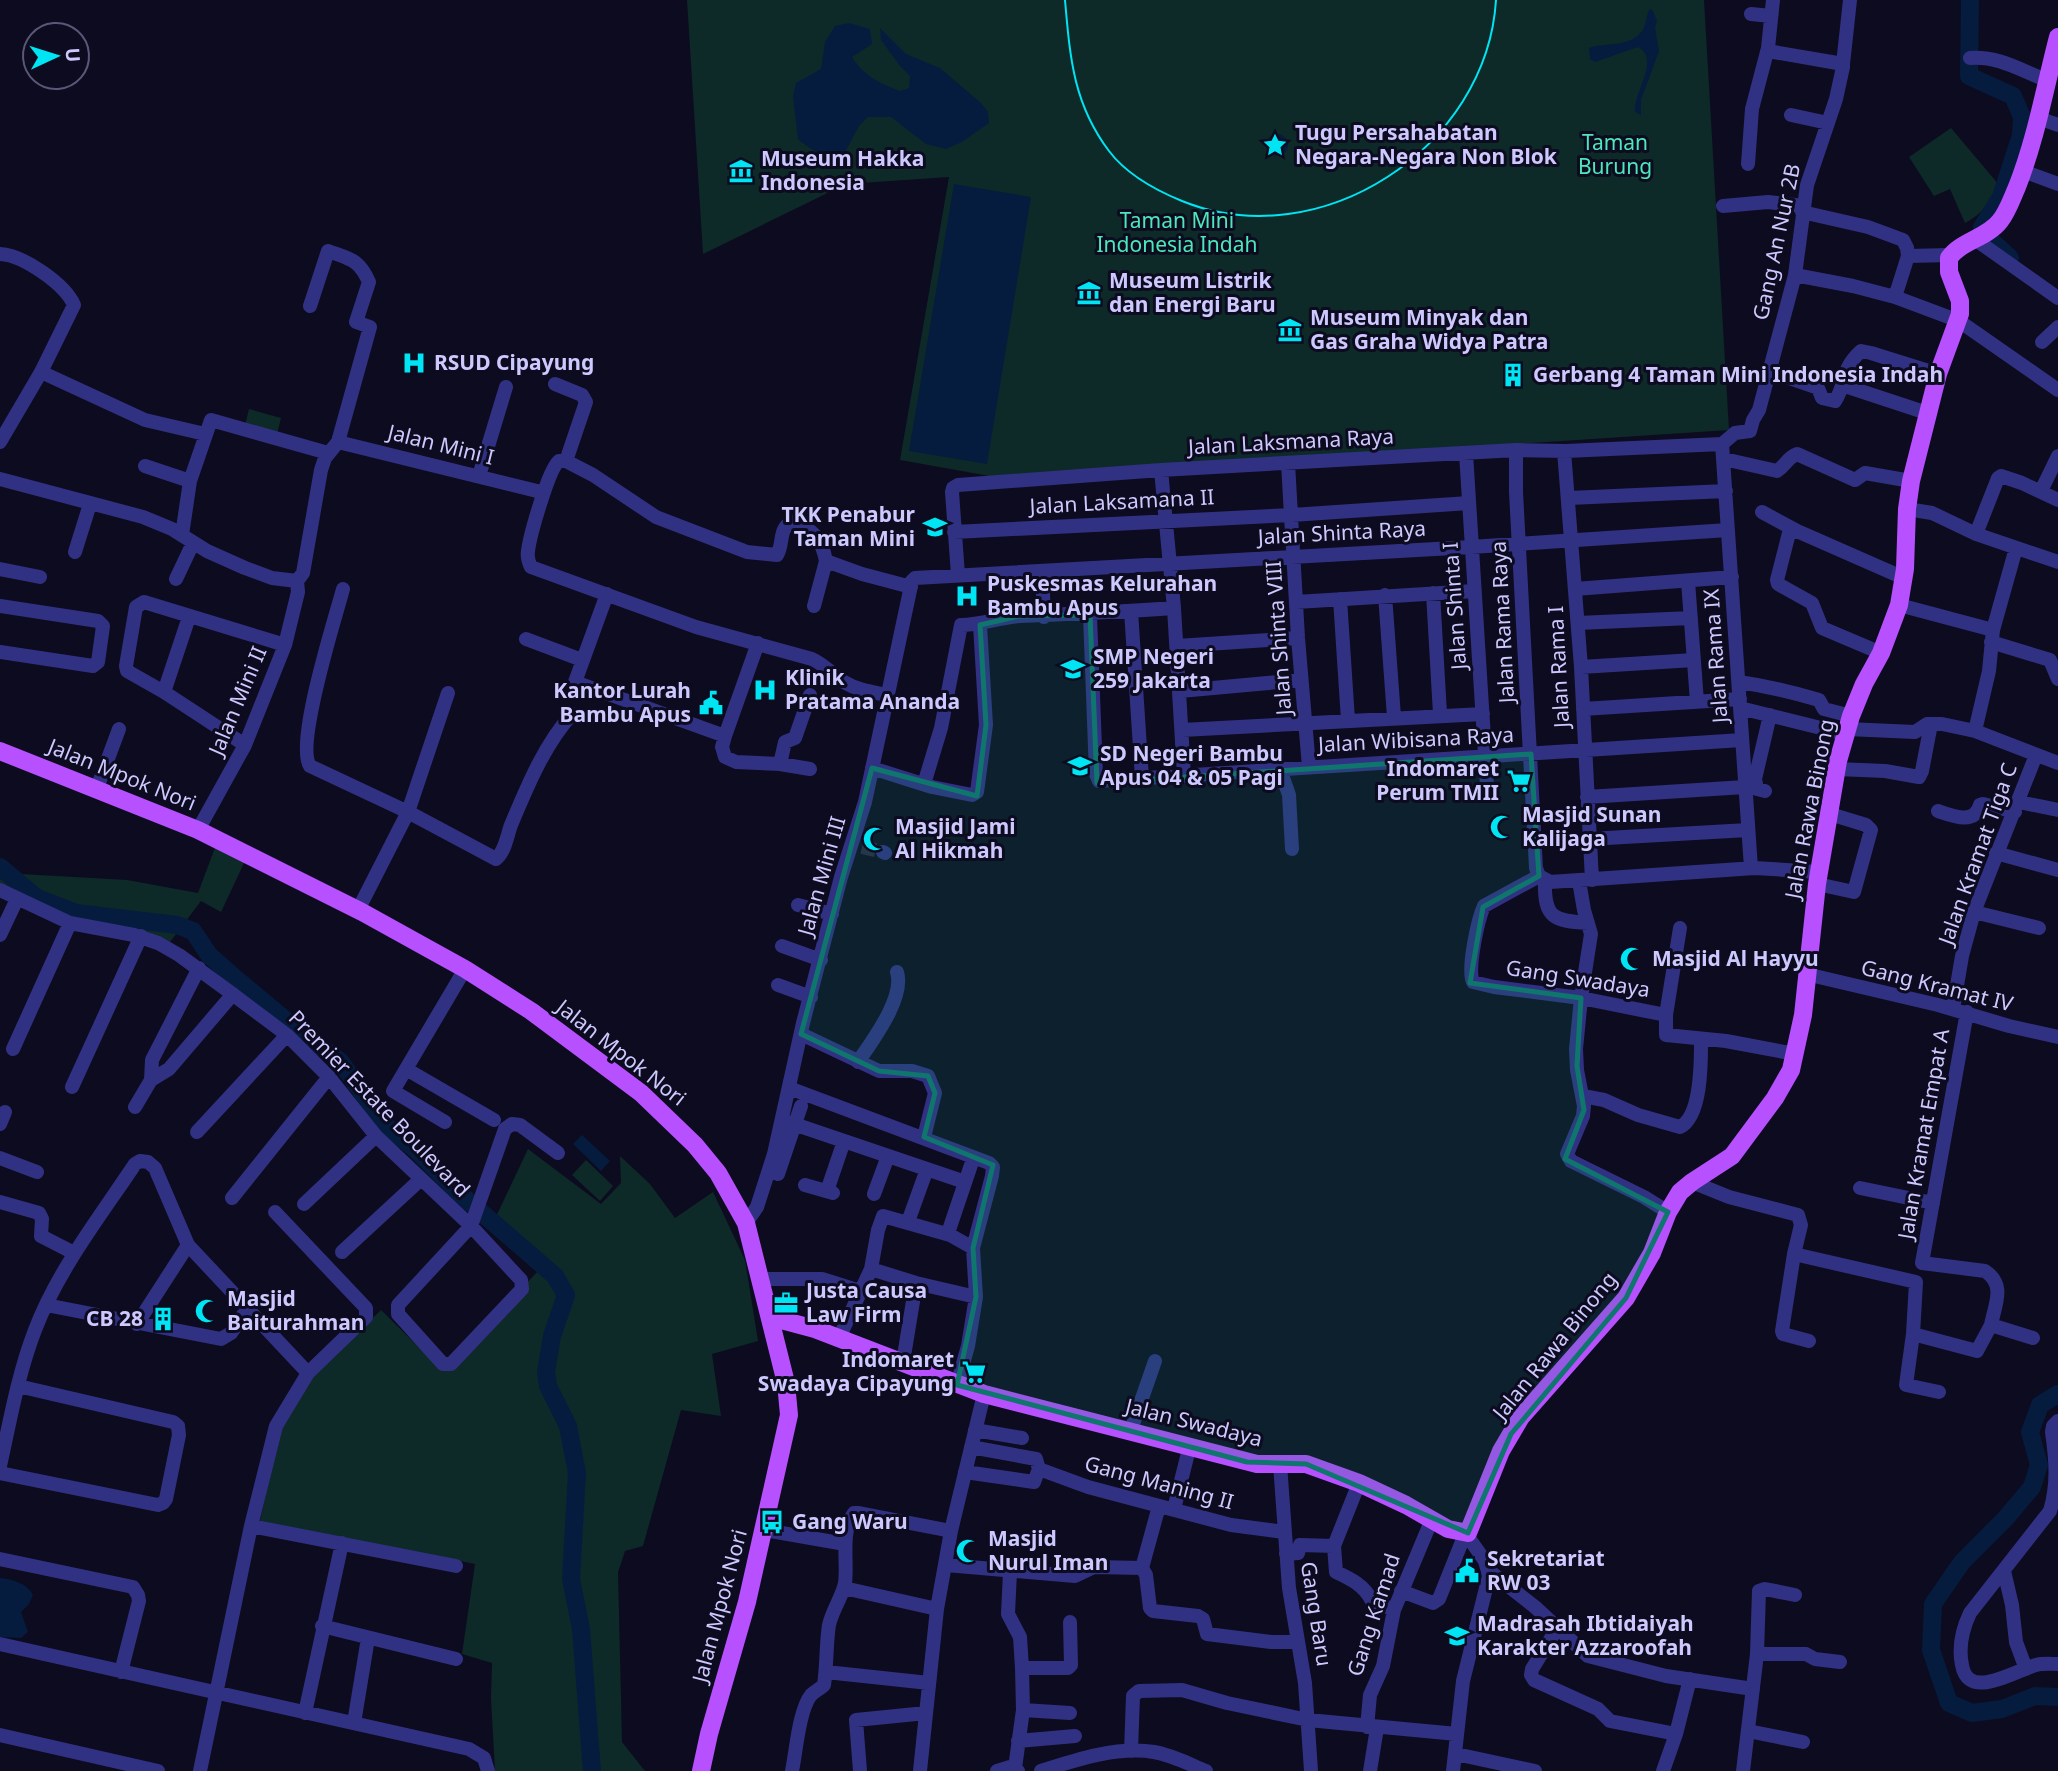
<svg xmlns="http://www.w3.org/2000/svg" width="2058" height="1771" viewBox="0 0 2058 1771" font-family="'Noto Sans',sans-serif">
<style>
.green{fill:#0d2a28}
.water{fill:#051c3e}
.lines{fill:none;stroke-linecap:round;stroke-linejoin:round}
.river{stroke:#051c3e;stroke-width:18}
.minor-tunnel{stroke:#2a2841;stroke-width:14;stroke-dasharray:14 7;stroke-linecap:butt}
.minor{stroke:#313183;stroke-width:14}
.major{stroke:#b750ff;stroke-width:18}
.tram{stroke:#00e5f4;stroke-width:2}
.marked{fill:#0f766e;fill-opacity:0.2;stroke:#0f766e;stroke-width:5;stroke-linejoin:round}
.labels{text-anchor:middle;stroke-width:6;stroke-linejoin:round;paint-order:stroke}
.poi-label{font-size:21px;font-weight:bold;fill:#cdc9ff;stroke:#0d0b1f;text-anchor:start}
.park-label{font-size:21px;fill:#4ce8bb;stroke:#0d0b1f}
.street-label{font-size:21px;fill:#cdc9ff;stroke:#0d0b1f}
</style>
<rect width="100%" height="100%" fill="#0d0b1f"/>
<path class="green" d="M687,0H1704L1729,430L1001,478L900,460L949,177L846,184L703,254Z
M1951,128L2000,186C1991,202 1982,214 1965,223L1950,189L1934,196L1909,157Z
M249,409L281,418L276,438L244,429Z
M216,845L245,861L221,912L201,901L170,942L138,930L84,924L0,886V859L21,874L127,880L198,893Z
M528,1149L601,1204L621,1183L620,1156L650,1184L675,1218L713,1192L745,1260L758,1341L712,1354L721,1416L681,1410L643,1546L625,1551L618,1572L622,1742L645,1771H495L491,1699L492,1663L462,1654L475,1564L260,1521L281,1425L314,1375L381,1310L443,1371L539,1270L494,1221Z
M586,1160L613,1186L600,1201L572,1175Z"/>
<path class="water" d="M1652,9L1657,21L1655,27L1659,51L1641,100V115L1635,112C1633,93 1661,59 1638,47L1595,62L1590,59L1589,48C1605,42 1630,48 1642,31C1646,26 1646,16 1649,10Z
M849,23L870,29L872,44L852,57C864,76 879,83 900,91L909,88L910,76L900,66L881,40L880,28L906,54L940,68L981,103L988,112L989,123L962,142L946,149L926,144L891,117H868L859,126L844,154C824,157 813,152 798,139L793,96L796,83L821,69L825,42L835,26Z
M1266 145a11 11 0 1 1 22 0a11 11 0 1 1-22 0Z
M954,184L1031,197L987,464L909,451Z
M582,1135L610,1161L601,1171L573,1144Z
M0,1578C12,1579 27,1583 33,1595L29,1604L21,1612L28,1632L21,1638L0,1637Z"/>
<g class="lines">
<path class="river" d="M1970,0L1969,76L2013,96L2022,117L2021,135L2001,197L1982,227L1986,236L2010,258
M0,867L37,898L76,913L177,925L193,931L209,955L235,978L301,1033L340,1061L385,1125L415,1149L459,1193L555,1276L566,1295L552,1336L546,1372L548,1386L568,1426L577,1473L571,1579L581,1629L592,1771
M2058,1394L2040,1405L2030,1432L2039,1465L2032,1487L2005,1519L1962,1562L1933,1604L1931,1650L1949,1703L1972,1713L2002,1709L2035,1696L2058,1697"/>
<path class="minor-tunnel" d="M862,847L883,852"/>
<path class="minor" d="M1751,14L1771,16
M1970,58C1999,56 2020,70 2046,80
M1843,64L1850,0
M1791,115L1828,123
M2038,118L2058,125
M1748,164L1752,109L1768,48L1773,0
M2023,171L2058,184
M1723,206L1768,202L1803,206
M1802,212L1868,227L1903,240L1907,248L1908,256L1895,297
M1976,240L2058,298
M0,254C23,255 65,284 74,305L41,372L0,442
M1908,256L1950,255
M1795,275L1853,286L1895,297L1959,321L2058,390
M310,306L328,251C350,259 359,259 369,282L356,322L370,327L338,442
M2042,342L2058,327
M1769,371L1818,388L1822,398L1835,401C1847,383 1840,370 1861,351L1871,353L1938,374
M41,372L145,420L205,434
M555,384L582,395L586,402L566,461
M1842,385L1927,413
M1722,444L1735,433L1750,431L1753,420L1759,410L1795,275L1807,185L1836,99L1843,67V64L1768,51
M1516,450V492L1536,868L1539,876
M1564,451L1581,667L1592,880
M1466,453L1487,786
M1724,459L1777,471C1786,465 1787,458 1797,454L1855,480L1865,473L1911,481
M1288,463L1298,638L1309,767
M145,466L190,481
M1161,470L1174,608L1184,775
M479,476L506,387
M0,479L143,517L172,529L207,551L245,568L272,578L297,581
M2041,491L2058,456
M1569,498L1726,491
M1907,509L1932,513L1976,534L2058,562
M1762,512L1797,531
M954,532L1292,515L1469,503
M1976,534L1998,478L2001,476L2022,483L2058,500
M182,535L190,481L211,420L328,453
M75,552L90,504
M0,569L40,577
M1042,571L1044,617
M958,575L952,492L953,488L958,485L1161,470L1516,450L1566,451L1722,444L1751,868
M176,579L193,543
M297,581L303,573L321,470L325,458L338,442L537,491L541,495
M1688,581L1697,702
M343,589C335,619 295,744 310,766L408,812L496,859C505,852 507,836 511,825C527,787 544,745 572,714
M1575,589L1732,577
M1433,593L1440,714
M607,594L575,682L725,736
M1385,595L1394,717
M1340,599L1348,720
M1296,602L1474,591
M1899,605L1993,630
M0,606L98,621L103,626L98,662L93,666L0,652
M814,606L826,561
M1131,611L1142,778
M1090,615L1096,774L1099,781L1742,740
M1578,623L1691,618
M526,639L582,660
M1991,642L2050,660L2058,679
M758,643L725,736L722,747L725,757L736,762L780,764L810,769
M1177,646L1298,638
M1881,653L1822,628L1812,603L1778,584L1777,580L1789,533L1797,531L1904,578
M1581,667L1694,660
M1739,682C1767,686 1792,692 1819,700L1824,709L1851,716
M1180,691L1301,680
M164,692L189,617
M887,695C872,692 857,690 844,682C832,674 825,665 812,659L696,627L531,567C528,561 527,557 528,551C530,535 549,468 559,461H566L593,475L656,517L747,552L777,555C784,544 778,528 792,522C813,528 822,540 826,561L862,574L911,587
M1740,708L1845,734
M1583,709L1740,699
M1847,729L1915,732L1927,724H1942L1975,731L2058,763
M1182,730L1483,714
M1975,731L1989,671L1993,630L2016,548
M245,745L164,692L127,671L126,666L136,607L144,602L285,645
M780,764L785,742L795,738L810,695
M872,768L932,787L972,795L977,792L986,725L980,625
M1280,769L1289,795L1292,849
M1837,769L1885,771L1919,777L1922,771L1931,724
M924,784L941,728L961,625C982,625 1000,617 1020,616C1072,614 1122,612 1174,608
M96,791L119,729
M1765,791L1757,789L1755,779L1770,715
M1587,797L1745,787
M2019,802L2058,810
M1938,811C1953,816 1975,825 1980,805L1983,804L2015,812
M198,830L245,745L285,645L298,592L297,581
M1589,839L1748,830
M883,852L885,853
M1996,853L2058,870
M1539,876L1484,906C1478,919 1467,969 1473,982L1494,987L1581,998L1666,1015V1035L1726,1041L1795,1054
M1539,876L1550,882L1755,868L1819,872
M1579,881L1584,910L1591,934L1581,998L1576,1049L1577,1070L1584,1106L1583,1116L1567,1154L1571,1161L1644,1197L1668,1212
M1545,882C1544,918 1554,921 1588,923
M1817,884L1854,892L1871,830L1866,825L1830,814
M0,890L70,923L134,935L158,943L179,955L227,990L287,1035L329,1077L376,1136L471,1226L521,1280L522,1289L451,1364H443L398,1314V1305L471,1226L505,1129L512,1124L520,1125L558,1153
M798,905L832,914
M358,910L408,812L448,693
M1974,912L2039,928
M0,935L17,899
M782,946L821,960
M1806,974L1938,1005L2009,1026L2058,1037
M778,985L811,997
M1953,1009L1962,956L1974,912L2036,755
M1967,1012L1922,1263L1985,1271C2006,1285 1995,1304 1991,1325L2033,1338
M1666,1015L1680,928
M801,1034L879,1071H912L928,1076L935,1093L924,1137
M13,1049L70,923
M858,1062C872,1041 905,998 897,972
M406,1069L494,1120
M151,1080L169,1069L233,994
M72,1087L141,936
M789,1088L989,1163L993,1167L992,1176L973,1248L976,1297L968,1346L957,1385
M1583,1096L1604,1100L1638,1115L1680,1127C1702,1116 1701,1061 1701,1040
M135,1107L151,1080L152,1060L199,968
M782,1120L965,1182
M445,1122L393,1091L465,969
M0,1124L5,1112
M197,1132L287,1035
M0,1158L37,1172
M778,1174L801,1106
M1692,1182L1729,1197L1798,1215L1801,1225L1794,1254L1916,1282L1913,1334L1977,1351L1991,1325
M805,1185L833,1193
M1860,1188L1933,1203
M827,1191L844,1141
M874,1194L888,1156
M232,1198L329,1077
M0,1202L39,1213L42,1219L41,1236L74,1253
M304,1204L376,1136
M909,1219L927,1169
M746,1223L757,1207L774,1154L803,1023L841,877L865,802L912,581L915,578L1471,547L1728,530
M949,1230L972,1162
M342,1252L421,1179
M1794,1254L1782,1331L1783,1334L1809,1341
M871,1269L916,1283L976,1297
M761,1279H822L860,1291
M46,1305L221,1339L231,1333L247,1309
M137,1324L188,1245
M1913,1334L1906,1385L1939,1392
M839,1338L871,1269L878,1230L883,1216L950,1235L973,1248
M903,1362L916,1283
M2058,1421L2053,1426L2052,1432C2056,1460 2058,1484 2050,1511L1970,1613C1962,1630 1958,1646 1962,1665C1968,1702 2016,1670 2036,1665C2043,1663 2051,1664 2058,1664
M975,1430L1022,1438
M1131,1430L1155,1361
M971,1447L1036,1459L1039,1469L1088,1487L1231,1525L1284,1532
M1280,1464L1289,1588L1305,1683L1311,1771
M0,1466C10,1421 18,1374 35,1330C58,1270 99,1218 135,1164L140,1161L148,1162L155,1168L188,1245L308,1373
M965,1472L1034,1482L1039,1469
M0,1473L158,1505L163,1503L166,1499L179,1435L178,1426L173,1422L18,1386
M1359,1483L1334,1546L1336,1572C1351,1579 1364,1585 1372,1601L1394,1610
M1174,1509L1190,1445
M251,1526L456,1566
M765,1530L845,1544
M1286,1554L1298,1553L1300,1545L1334,1546
M0,1559L133,1587L138,1595L139,1601L121,1672
M946,1565L1075,1576L1094,1567L1142,1568L1146,1575L1150,1608L1153,1611L1198,1616L1203,1619L1207,1634L1271,1642H1298
M1142,1568L1159,1506
M1488,1570L1535,1607L1588,1656L1666,1676L1753,1689
M2004,1571L2012,1605L2016,1642L2026,1669
M1010,1572L1008,1614L1020,1637L1022,1668L1023,1710L1015,1768
M844,1588L937,1609
M1401,1591L1433,1603L1439,1599L1465,1534
M322,1626L456,1659
M1558,1627L1532,1669L1531,1675L1534,1680L1598,1709L1610,1721L1676,1734
M0,1644L469,1749L484,1758L488,1771
M1757,1654H1806L1815,1659L1840,1662
M1022,1668H1068L1071,1665L1070,1622
M826,1672L929,1683
M1023,1710L1070,1713
M305,1713L342,1543
M354,1723L368,1638
M1367,1727L1370,1695L1383,1666L1394,1610L1432,1519
M1748,1731L1803,1742
M0,1735L158,1771
M1018,1741L1075,1736
M1131,1751L1133,1696L1139,1691L1182,1690L1227,1703L1308,1720L1457,1734
M1456,1754L1535,1771
M200,1771L251,1526L276,1426L308,1373L366,1317V1308L275,1212
M792,1771C796,1752 799,1710 811,1695C815,1691 820,1689 824,1685C827,1665 826,1644 829,1625C832,1611 843,1595 845,1583C848,1561 840,1533 854,1513H859L951,1531
M860,1771L856,1720L926,1713
M920,1771L937,1609L951,1531L984,1394
M997,1771L1010,1767L1018,1771
M1041,1771C1075,1760 1117,1746 1154,1752C1172,1755 1189,1764 1206,1771
M1370,1771L1377,1728
M1453,1771L1463,1681L1489,1576L1485,1561L1466,1534
M1663,1771L1676,1734L1690,1679
M1743,1771L1757,1654L1759,1591L1765,1589L1795,1595"/>
<path class="major" d="M0,751L198,830L362,912L465,969L531,1011L641,1093L695,1145L718,1173L746,1223L786,1383L789,1415L747,1602L709,1734L701,1771
M770,1317L815,1329L984,1394L1257,1464H1306L1359,1483L1406,1505L1448,1529L1468,1533L1501,1451L1521,1417L1626,1298L1652,1253L1668,1212L1680,1192L1692,1182L1732,1156L1775,1098L1791,1070L1803,1015L1817,884L1838,761L1851,716L1864,684L1881,653L1899,605L1905,569L1907,509L1911,481L1938,374L1960,314V301L1949,272V258C1961,241 1987,238 2000,221C2008,211 2012,198 2017,187C2036,139 2045,87 2058,37"/>
<path class="tram" d="M1065,0C1070,57 1073,103 1109,151C1127,175 1155,190 1182,201C1320,257 1487,148 1496,0"/>
</g>
<path class="marked" d="M1090,615L1097,783L1531,754L1539,876L1483,907L1470,983L1581,998L1577,1066L1584,1110L1565,1159L1668,1212L1626,1298L1511,1434L1468,1533L1306,1464L1247,1462L957,1385L976,1297L973,1248L993,1165L924,1137L935,1093L928,1076L879,1071L801,1034L872,768L977,796L986,725L980,625L1019,616Z"/>
<defs>
<g id="sight-bare" transform="scale(1.89)"><path d="M0-6L1.8-2.2L6-1.7L2.9 1.2L3.7 5.4L0 3.3L-3.7 5.4L-2.9 1.2L-6-1.7L-1.8-2.2Z" fill="#00e5f4" stroke="#0d0b1f" stroke-width="2.5" paint-order="stroke"/></g>
<g id="museum-bare" transform="scale(1.89)"><path d="M0-6L6-3V-2H-6V-3ZM-5-1h2V3h-2ZM-1-1h2V3h-2ZM3-1h2V3H3ZM-6 4H6V6H-6Z" fill="#00e5f4" stroke="#0d0b1f" stroke-width="2.5" paint-order="stroke"/></g>
<g id="hospital-bare" transform="scale(1.89)"><path d="M-5-5h3v3.5h4V-5h3V5h-3V1.5h-4V5h-3Z" fill="#00e5f4" stroke="#0d0b1f" stroke-width="2.5" paint-order="stroke"/></g>
<g id="building-bare" transform="scale(1.89)"><path d="M-4-6H4V6H1V3H-1V6H-4ZM-2.5-4.3h1.7v1.8h-1.7ZM.8-4.3h1.7v1.8H.8ZM-2.5-1h1.7V.8h-1.7ZM.8-1h1.7V.8H.8Z" fill="#00e5f4" stroke="#0d0b1f" stroke-width="2.5" paint-order="stroke"/></g>
<g id="school-bare" transform="scale(1.89)"><path d="M0-5L7-2L0 1L-7-2ZM-4 1L0 2.5L4 1V4Q0 6-4 4Z" fill="#00e5f4" stroke="#0d0b1f" stroke-width="2.5" paint-order="stroke"/></g>
<g id="civic-bare" transform="scale(1.89)"><path d="M-.6-6.5H3V-4.5H.6V-3L4-1V1h2V6H-6V1h2V-1L-.6-3ZM-1.2 2.5V6h2.4V2.5Z" fill="#00e5f4" stroke="#0d0b1f" stroke-width="2.5" paint-order="stroke"/></g>
<g id="supermarket-bare" transform="scale(1.89)"><path d="M-6-5.5h2.5l.6 2H6L4.5 2H-2.5L-4.4-4H-6ZM-1.5 3.2a1.3 1.3 0 1 0 .1 0ZM3 3.2a1.3 1.3 0 1 0 .1 0Z" fill="#00e5f4" stroke="#0d0b1f" stroke-width="2.5" paint-order="stroke"/></g>
<g id="mosque-bare" transform="scale(1.89)"><path d="M3.5-4.9A6 6 0 1 0 3.5 4.9A5 5 0 1 1 3.5-4.9Z" fill="#00e5f4" stroke="#0d0b1f" stroke-width="2.5" paint-order="stroke"/></g>
<g id="office-bare" transform="scale(1.89)"><path d="M-6-3h4V-5.5h4V-3h4V5H-6ZM-1-4.5V-3h2v-1.5ZM-6 0V1H6V0Z" fill="#00e5f4" stroke="#0d0b1f" stroke-width="2.5" paint-order="stroke"/></g>
<g id="bus-bare" transform="scale(1.89)"><path d="M-5-6H5V4H4V6H2V4H-2V6H-4V4H-5ZM-3.5-4V0h7V-4ZM-3.5 1.2v1.5H-2V1.2ZM2 1.2v1.5H3.5V1.2Z" fill="#00e5f4" stroke="#0d0b1f" stroke-width="2.5" paint-order="stroke"/></g>
</defs>
<g fill-rule="evenodd">
<use href="#sight-bare" x="1275" y="145"/>
<use href="#museum-bare" x="741" y="171"/>
<use href="#museum-bare" x="1089" y="293"/>
<use href="#museum-bare" x="1290" y="330"/>
<use href="#hospital-bare" x="414" y="363"/>
<use href="#building-bare" x="1513" y="375"/>
<use href="#school-bare" x="935" y="527"/>
<use href="#hospital-bare" x="967" y="596"/>
<use href="#school-bare" x="1073" y="669"/>
<use href="#hospital-bare" x="765" y="690"/>
<use href="#civic-bare" x="711" y="703"/>
<use href="#school-bare" x="1080" y="766"/>
<use href="#supermarket-bare" x="1519" y="781"/>
<use href="#mosque-bare" x="1502" y="827"/>
<use href="#mosque-bare" x="875" y="839"/>
<use href="#mosque-bare" x="1632" y="959"/>
<use href="#office-bare" x="786" y="1303"/>
<use href="#mosque-bare" x="207" y="1311"/>
<use href="#building-bare" x="163" y="1319"/>
<use href="#supermarket-bare" x="974" y="1372"/>
<use href="#bus-bare" x="772" y="1522"/>
<use href="#mosque-bare" x="968" y="1551"/>
<use href="#civic-bare" x="1467" y="1571"/>
<use href="#school-bare" x="1457" y="1636"/>
</g>
<g class="labels">
<g class="poi-label">
<text x="1295" y="140">Tugu Persahabatan<tspan x="1295" dy="24">Negara-Negara Non Blok</tspan></text>
<text x="761" y="166">Museum Hakka<tspan x="761" dy="24">Indonesia</tspan></text>
<text x="1109" y="288">Museum Listrik<tspan x="1109" dy="24">dan Energi Baru</tspan></text>
<text x="1310" y="325">Museum Minyak dan<tspan x="1310" dy="24">Gas Graha Widya Patra</tspan></text>
<text x="434" y="370">RSUD Cipayung</text>
<text x="1533" y="382">Gerbang 4 Taman Mini Indonesia Indah</text>
<text x="915" y="522" text-anchor="end">TKK Penabur<tspan x="915" dy="24">Taman Mini</tspan></text>
<text x="987" y="591">Puskesmas Kelurahan<tspan x="987" dy="24">Bambu Apus</tspan></text>
<text x="1093" y="664">SMP Negeri<tspan x="1093" dy="24">259 Jakarta</tspan></text>
<text x="785" y="685">Klinik<tspan x="785" dy="24">Pratama Ananda</tspan></text>
<text x="691" y="698" text-anchor="end">Kantor Lurah<tspan x="691" dy="24">Bambu Apus</tspan></text>
<text x="1100" y="761">SD Negeri Bambu<tspan x="1100" dy="24">Apus 04 &amp; 05 Pagi</tspan></text>
<text x="1499" y="776" text-anchor="end">Indomaret<tspan x="1499" dy="24">Perum TMII</tspan></text>
<text x="1522" y="822">Masjid Sunan<tspan x="1522" dy="24">Kalijaga</tspan></text>
<text x="895" y="834">Masjid Jami<tspan x="895" dy="24">Al Hikmah</tspan></text>
<text x="1652" y="966">Masjid Al Hayyu</text>
<text x="806" y="1298">Justa Causa<tspan x="806" dy="24">Law Firm</tspan></text>
<text x="227" y="1306">Masjid<tspan x="227" dy="24">Baiturahman</tspan></text>
<text x="143" y="1326" text-anchor="end">CB 28</text>
<text x="954" y="1367" text-anchor="end">Indomaret<tspan x="954" dy="24">Swadaya Cipayung</tspan></text>
<text x="792" y="1529">Gang Waru</text>
<text x="988" y="1546">Masjid<tspan x="988" dy="24">Nurul Iman</tspan></text>
<text x="1487" y="1566">Sekretariat<tspan x="1487" dy="24">RW 03</tspan></text>
<text x="1477" y="1631">Madrasah Ibtidaiyah<tspan x="1477" dy="24">Karakter Azzaroofah</tspan></text>
</g>
<g class="park-label">
<text x="1615" y="150">Taman<tspan x="1615" dy="24">Burung</tspan></text>
<text x="1177" y="228">Taman Mini<tspan x="1177" dy="24">Indonesia Indah</tspan></text>
</g>
<g class="street-label">
<text transform="translate(1777 242) rotate(-78)" y="7">Gang An Nur 2B</text>
<text transform="translate(1291 442) rotate(-3)" y="7">Jalan Laksmana Raya</text>
<text transform="translate(441 445) rotate(14)" y="7">Jalan Mini I</text>
<text transform="translate(1122 502) rotate(-3)" y="7">Jalan Laksamana II</text>
<text transform="translate(1342 533) rotate(-3)" y="7">Jalan Shinta Raya</text>
<text transform="translate(1455 606) rotate(-94)" y="7">Jalan Shinta I</text>
<text transform="translate(1503 622) rotate(-93)" y="7">Jalan Rama Raya</text>
<text transform="translate(1279 638) rotate(-94)" y="7">Jalan Shinta VIII</text>
<text transform="translate(1716 656) rotate(-94)" y="7">Jalan Rama IX</text>
<text transform="translate(1559 667) rotate(-93)" y="7">Jalan Rama I</text>
<text transform="translate(238 701) rotate(-67)" y="7">Jalan Mini II</text>
<text transform="translate(1416 740) rotate(-3)" y="7">Jalan Wibisana Raya</text>
<text transform="translate(122 775) rotate(22)" y="7">Jalan Mpok Nori</text>
<text transform="translate(1810 809) rotate(-79)" y="7">Jalan Rawa Binong</text>
<text transform="translate(1978 854) rotate(-70)" y="7">Jalan Kramat Tiga C</text>
<text transform="translate(822 876) rotate(-74)" y="7">Jalan Mini III</text>
<text transform="translate(1578 979) rotate(9)" y="7">Gang Swadaya</text>
<text transform="translate(1937 986) rotate(14)" y="7">Gang Kramat IV</text>
<text transform="translate(621 1053) rotate(38)" y="7">Jalan Mpok Nori</text>
<text transform="translate(379 1104) rotate(46)" y="7">Premier Estate Boulevard</text>
<text transform="translate(1924 1134) rotate(-80)" y="7">Jalan Kramat Empat A</text>
<text transform="translate(1555 1346) rotate(-51)" y="7">Jalan Rawa Binong</text>
<text transform="translate(1194 1423) rotate(14)" y="7">Jalan Swadaya</text>
<text transform="translate(1159 1483) rotate(15)" y="7">Gang Maning II</text>
<text transform="translate(720 1606) rotate(-75)" y="7">Jalan Mpok Nori</text>
<text transform="translate(1316 1614) rotate(81)" y="7">Gang Baru</text>
<text transform="translate(1374 1615) rotate(-72)" y="7">Gang Kamad</text>
</g>
</g>
<g transform="translate(56 56) rotate(86)"><circle r="33" fill="#0d0b1f" stroke="#5a5779" stroke-width="2"/>
<path d="M0-5L12 26L0 18L-12 26Z" fill="#00e5f4"/>
<text y="-10" font-size="19" font-weight="bold" text-anchor="middle" fill="#cdc9ff">U</text>
</g>
</svg>
